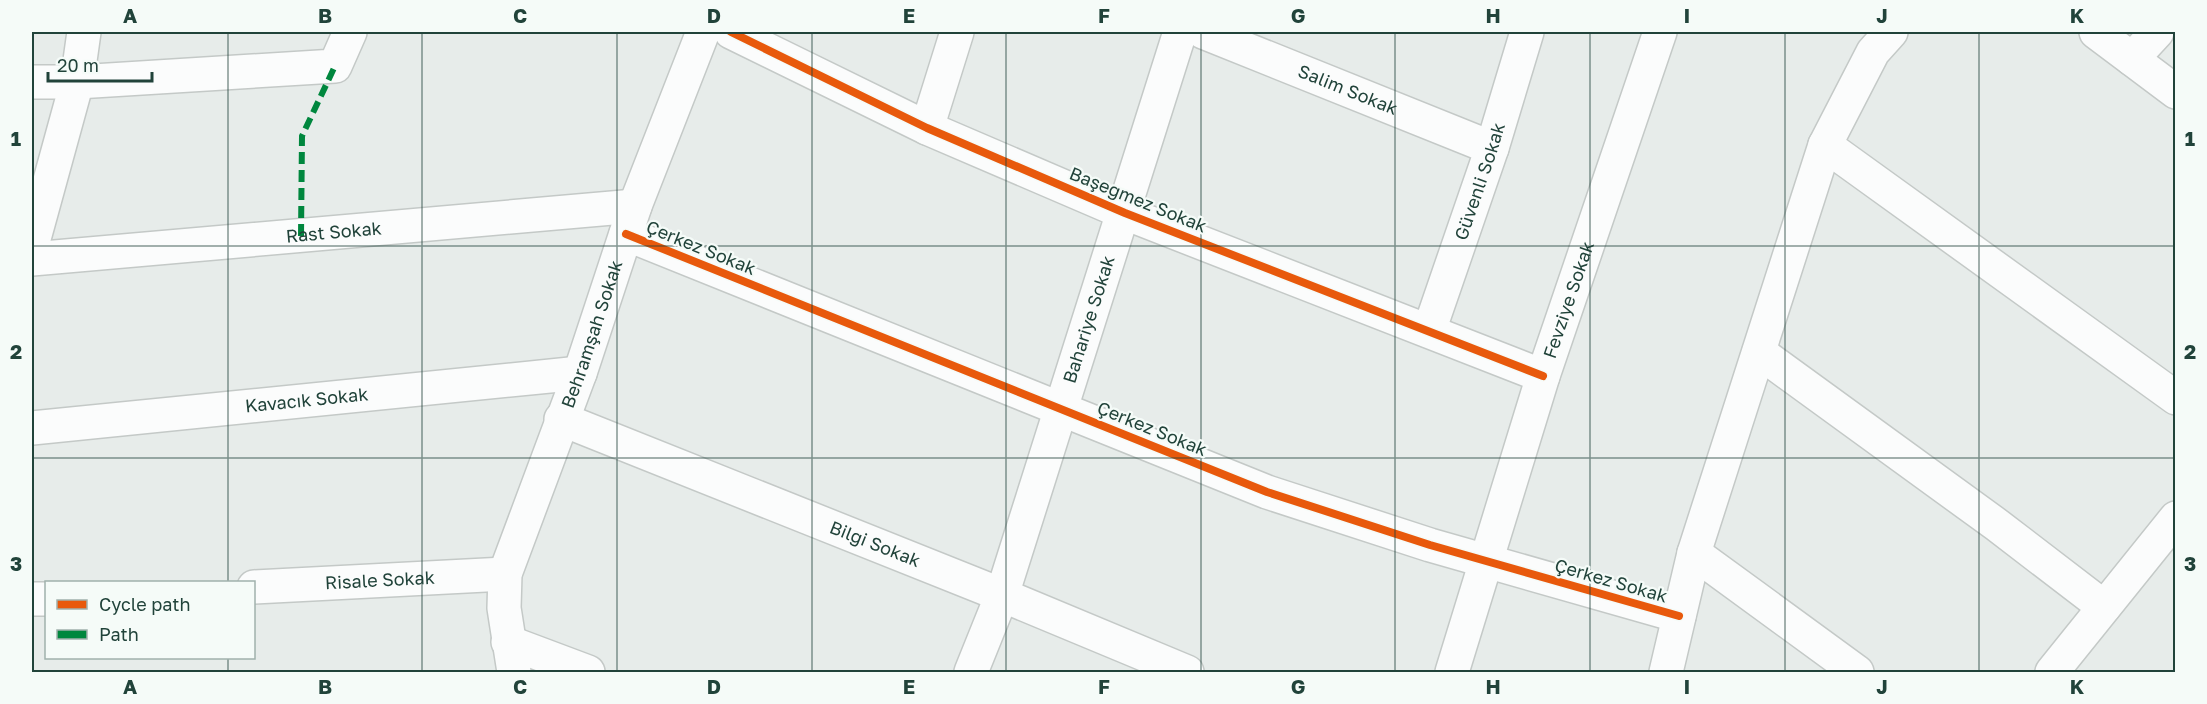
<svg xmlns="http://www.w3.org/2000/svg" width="2207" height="704" viewBox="0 0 2207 704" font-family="'Golos Text',sans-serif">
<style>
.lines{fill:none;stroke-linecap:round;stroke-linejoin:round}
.street-casing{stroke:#c4c9c7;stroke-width:36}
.street{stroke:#fbfcfc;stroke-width:33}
.quiet{stroke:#00873e;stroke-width:6;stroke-dasharray:12 6;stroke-linecap:butt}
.cycleway-casing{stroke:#f5fbf8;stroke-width:11}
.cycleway{stroke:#e8590c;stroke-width:8}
.grid{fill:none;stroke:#21433a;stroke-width:1.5;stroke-opacity:0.55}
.labels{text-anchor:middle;stroke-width:4.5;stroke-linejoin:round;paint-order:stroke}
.street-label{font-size:18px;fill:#21433a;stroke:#f5fbf8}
.neatline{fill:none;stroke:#21433a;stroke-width:2}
.grid-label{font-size:20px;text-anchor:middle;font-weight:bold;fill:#21433a}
</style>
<rect width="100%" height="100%" fill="#e7ecea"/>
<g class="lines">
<g class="street-casing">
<g id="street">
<path d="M731,32L927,128L1125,213L1543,376"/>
<path id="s1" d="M1203,32L1492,148"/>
<path d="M2096,32L2176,92"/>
<path d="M2132,59L2157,32"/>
<path d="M32,82H77L335,66L350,32"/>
<path d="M927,128L957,32"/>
<path d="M1825,145L2176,398"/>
<path d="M626,234L1267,492L1430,545L1679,616"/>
<path d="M32,246L77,82L84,32"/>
<path id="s2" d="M32,259L635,206"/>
<path id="s3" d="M1429,331L1492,148L1527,32"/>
<path d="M1759,352L1997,525L2104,607"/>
<path id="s4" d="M561,419L1002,595L1187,672"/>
<path id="s5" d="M32,428L580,373"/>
<path d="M1694,553L1857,672"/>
<path id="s6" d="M254,587L505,574"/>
<path d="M32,599H46"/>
<path d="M508,642L588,672"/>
<path id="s7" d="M514,672L504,608L505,574L580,373L635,206L703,32"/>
<path id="s8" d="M971,672L1002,595L1180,32"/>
<path id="s9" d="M1452,672L1543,376L1660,32"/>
<path d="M1666,672L1694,553L1825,145L1873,52L1891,32"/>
<path d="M2052,672L2176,518"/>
</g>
</g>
<use href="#street" class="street"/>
<path class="quiet" d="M301,236L302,136L335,66"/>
<g class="cycleway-casing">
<path id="cycleway" d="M731,32L927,128L1125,213L1543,376
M626,234L1267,492L1430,545L1679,616"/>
</g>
<use href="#cycleway" class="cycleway"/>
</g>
<path class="grid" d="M228,32V582M422,32V672M617,32V672M812,32V672M1006,32V672M1201,32V672M1395,32V672M1590,32V672M1785,32V672M1979,32V672M32,246H2176M32,458H2176M228,658V672"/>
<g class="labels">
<g class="street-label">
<text dy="6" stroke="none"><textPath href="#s1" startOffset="156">Salim Sokak</textPath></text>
<text dy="6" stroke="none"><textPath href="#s3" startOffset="158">Güvenli Sokak</textPath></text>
<text transform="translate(1138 200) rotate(22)" y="6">Başeğmez Sokak</text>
<text dy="6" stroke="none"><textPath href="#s2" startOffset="303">Rast Sokak</textPath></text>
<text transform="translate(701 248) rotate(22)" y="6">Çerkez Sokak</text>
<text dy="6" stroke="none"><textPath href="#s9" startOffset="390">Fevziye Sokak</textPath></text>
<text dy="6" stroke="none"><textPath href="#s8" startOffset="372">Bahariye Sokak</textPath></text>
<text dy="6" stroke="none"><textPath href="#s7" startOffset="354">Behramşah Sokak</textPath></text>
<text dy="6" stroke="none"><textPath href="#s5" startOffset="276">Kavacık Sokak</textPath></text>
<text transform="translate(1152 429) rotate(22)" y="6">Çerkez Sokak</text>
<text dy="6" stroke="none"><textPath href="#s4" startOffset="338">Bilgi Sokak</textPath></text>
<text dy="6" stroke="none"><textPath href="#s6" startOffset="126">Risale Sokak</textPath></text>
<text transform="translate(1611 581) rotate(16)" y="6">Çerkez Sokak</text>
</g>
</g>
<rect width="2207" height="704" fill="none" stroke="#f5fbf8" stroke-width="66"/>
<rect x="45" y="581" width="210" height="78" fill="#f5fbf8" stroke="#a0b1ac" stroke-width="1.5"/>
<rect x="57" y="600" width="30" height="9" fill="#e8590c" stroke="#a0b1ac" stroke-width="1.5"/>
<text x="99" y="611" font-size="18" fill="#21433a">Cycle path</text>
<rect x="57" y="630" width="30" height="9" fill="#00873e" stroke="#a0b1ac" stroke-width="1.5"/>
<text x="99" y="641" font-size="18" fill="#21433a">Path</text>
<path d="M48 72v9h104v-9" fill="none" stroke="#21433a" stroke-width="3"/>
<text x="57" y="72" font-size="18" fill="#21433a" stroke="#f5fbf8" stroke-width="4.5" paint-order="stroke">20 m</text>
<rect x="33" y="33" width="2141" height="638" class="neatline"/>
<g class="grid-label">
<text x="130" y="23">A</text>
<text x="325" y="23">B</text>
<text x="520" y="23">C</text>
<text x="714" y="23">D</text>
<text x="909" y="23">E</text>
<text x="1104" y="23">F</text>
<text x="1298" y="23">G</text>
<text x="1493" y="23">H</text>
<text x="1687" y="23">I</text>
<text x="1882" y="23">J</text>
<text x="2077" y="23">K</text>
<text x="16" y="146">1</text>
<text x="2190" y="146">1</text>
<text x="16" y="359">2</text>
<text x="2190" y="359">2</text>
<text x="16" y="571">3</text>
<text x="2190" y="571">3</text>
<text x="130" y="694">A</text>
<text x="325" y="694">B</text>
<text x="520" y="694">C</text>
<text x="714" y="694">D</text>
<text x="909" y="694">E</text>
<text x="1104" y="694">F</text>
<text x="1298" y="694">G</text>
<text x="1493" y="694">H</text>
<text x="1687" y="694">I</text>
<text x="1882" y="694">J</text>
<text x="2077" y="694">K</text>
</g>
</svg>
